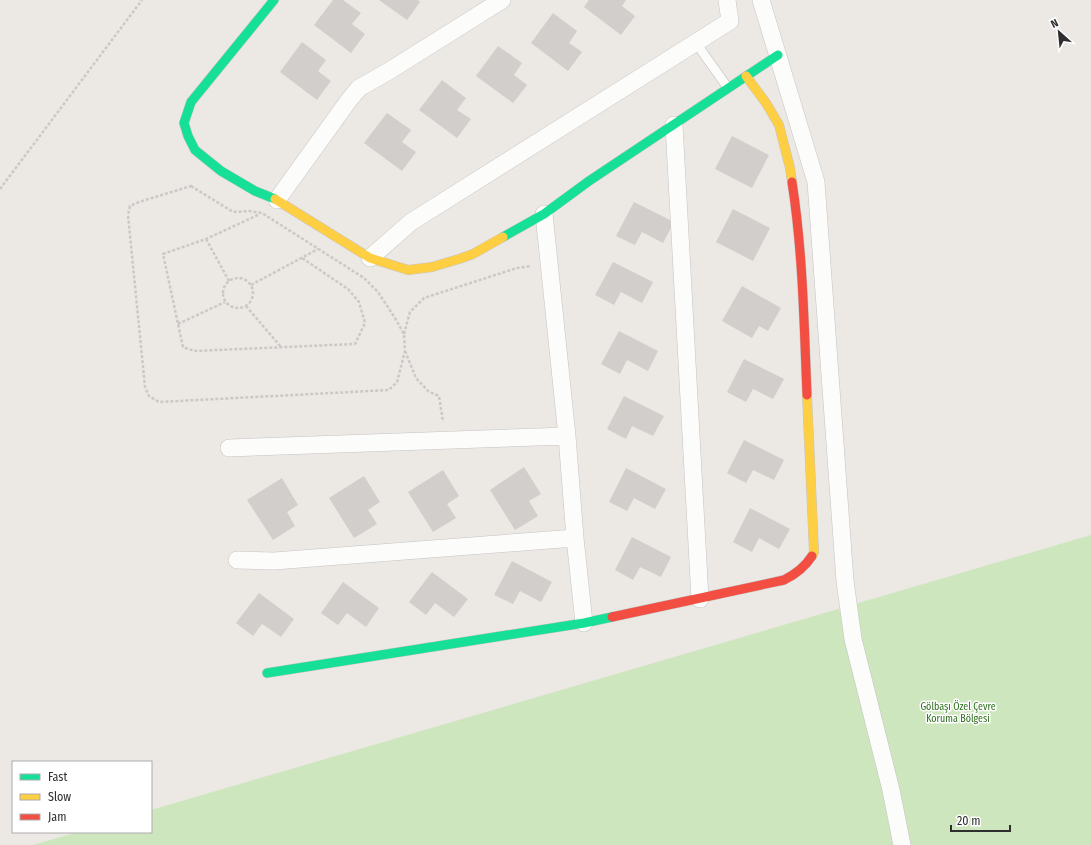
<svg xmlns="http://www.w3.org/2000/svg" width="1091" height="845" viewBox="0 0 1091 845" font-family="'Fira Sans Condensed',sans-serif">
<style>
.green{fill:#cee6be}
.building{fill:#d1cecb}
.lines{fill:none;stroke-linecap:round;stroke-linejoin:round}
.lane-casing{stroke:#c5c4c5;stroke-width:10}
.street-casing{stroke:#c5c4c5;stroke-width:18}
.fast-casing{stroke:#c5c4c5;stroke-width:10}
.slow-casing{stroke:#c5c4c5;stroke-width:10}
.jam-casing{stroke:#c5c4c5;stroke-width:10}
.path{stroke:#c9c9c8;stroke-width:2.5;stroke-dasharray:3 2;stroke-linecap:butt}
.lane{stroke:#fcfcfb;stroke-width:9}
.street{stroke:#fcfcfb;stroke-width:17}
.fast{stroke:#16e098;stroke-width:9}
.slow{stroke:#ffcf43;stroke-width:9}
.jam{stroke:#f24e42;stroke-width:9}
.labels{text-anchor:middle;stroke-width:3;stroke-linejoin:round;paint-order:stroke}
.park-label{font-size:10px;fill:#2c6e1b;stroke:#fff}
</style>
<rect width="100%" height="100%" fill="#ece8e4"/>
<path class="green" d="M1091,535V845H33L78,832H151V810Z"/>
<path class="building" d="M333,0H343L361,13L352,24L365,34L351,53L314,25Z
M379,0H418L420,2L407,20Z
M589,0H626L622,6L635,16L621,35L584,7Z
M553,13L577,31L569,43L582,52L568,71L531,43Z
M302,42L326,60L318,71L331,81L317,100L280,72Z
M498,46L522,63L514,75L527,85L513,103L476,76Z
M442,80L466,98L457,110L471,119L457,138L419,110Z
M387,113L411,130L402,142L416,152L402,171L364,143Z
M732,136L769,155L752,188L715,169Z
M634,202L674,222L663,243L642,232L635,245L616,236Z
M733,209L770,228L753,261L716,242Z
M613,262L653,282L642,303L621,292L614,305L595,295Z
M742,286L781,308L768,331L759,326L752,338L722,321Z
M619,331L658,351L648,371L627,360L620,374L601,364Z
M744,359L784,379L773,399L753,389L746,402L727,392Z
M624,396L664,416L653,436L632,426L626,439L607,429Z
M744,440L784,460L774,480L753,470L746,483L727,473Z
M524,467L541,494L529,501L538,516L515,530L490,490Z
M626,468L666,489L655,509L634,498L627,511L609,502Z
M443,470L459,496L447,504L456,518L433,532L408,492Z
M364,476L380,502L368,510L377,524L354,538L329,498Z
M282,478L298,505L287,512L295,526L273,540L247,500Z
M750,508L790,529L779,549L759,538L752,552L733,542Z
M632,537L671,557L661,577L640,567L633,580L615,570Z
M512,561L552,582L541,602L520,591L513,604L494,595Z
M432,572L468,599L454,617L435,603L426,615L409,602Z
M343,582L379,608L366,627L347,613L338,625L321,613Z
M259,593L294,619L281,637L262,624L253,636L236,623Z"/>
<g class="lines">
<g class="lane-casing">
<path id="lane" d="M696,43L728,88"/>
</g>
<g class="street-casing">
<path id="street" d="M761,0L816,182L845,581L853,639L891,790L902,845
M674,125L700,599
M277,200L349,100L359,88L389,71L502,0
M544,214L567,436L575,538L584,623
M370,258L411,222L730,21L727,0
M229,448L567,436
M237,560L274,561L575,538"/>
</g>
<g class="fast-casing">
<path id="fast" d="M274,0L191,102L184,123L188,136L195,150L221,171L255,191L275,199
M503,237L544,214L589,181L778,55
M267,673L584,623L612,617"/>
</g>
<g class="slow-casing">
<path id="slow" d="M746,76L766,103L779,125L790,168L792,182
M275,199L370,258L408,270L432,267L459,259L473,254L503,237
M807,395L814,552L812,556"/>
</g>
<g class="jam-casing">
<path id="jam" d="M792,182C803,253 804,324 807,395
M612,617L784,580C796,574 805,567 812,556"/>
</g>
<path class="path" d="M191,186L233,212L249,211L262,213L364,278L378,292L395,318L404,334L405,351L397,382L389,390L159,402L149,396L145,387L128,215L130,206L139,202Z
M0,189L142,0
M258,215L206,239L163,254L183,347L194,351L355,344L365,323L359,302L348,289L302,258
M206,239L229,281
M223 293a15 15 0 1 1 30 0a15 15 0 1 1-30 0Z
M251,285L318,249
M246,306L281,347
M178,324L225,302
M404,334L410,312L424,298L517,268L531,266
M405,351L416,378L428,391L439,396L443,422"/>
<use href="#lane" class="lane"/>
<use href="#street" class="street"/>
<use href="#fast" class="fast"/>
<use href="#slow" class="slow"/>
<use href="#jam" class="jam"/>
</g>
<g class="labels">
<g class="park-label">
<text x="958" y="710">Gölbaşı Özel Çevre<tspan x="958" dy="12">Koruma Bölgesi</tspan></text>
</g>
</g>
<rect x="12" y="761" width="140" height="72" fill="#ffffff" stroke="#ababab"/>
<rect x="20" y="774" width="20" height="6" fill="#16e098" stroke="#ababab"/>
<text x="48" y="781" font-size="12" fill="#2e2e2e">Fast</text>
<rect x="20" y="794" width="20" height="6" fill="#ffcf43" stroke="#ababab"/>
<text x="48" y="801" font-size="12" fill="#2e2e2e">Slow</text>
<rect x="20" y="814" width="20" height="6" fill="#f24e42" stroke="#ababab"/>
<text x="48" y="821" font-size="12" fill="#2e2e2e">Jam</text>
<g transform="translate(1059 32) rotate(333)" stroke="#ffffff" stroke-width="3" paint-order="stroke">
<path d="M0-3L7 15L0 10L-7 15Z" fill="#2e2e2e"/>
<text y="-6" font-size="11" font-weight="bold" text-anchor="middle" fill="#2e2e2e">N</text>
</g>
<path d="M951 825v6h59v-6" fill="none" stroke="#2e2e2e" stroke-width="2"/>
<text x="957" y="825" font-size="12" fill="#2e2e2e" stroke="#ffffff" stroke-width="3" paint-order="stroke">20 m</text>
</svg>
